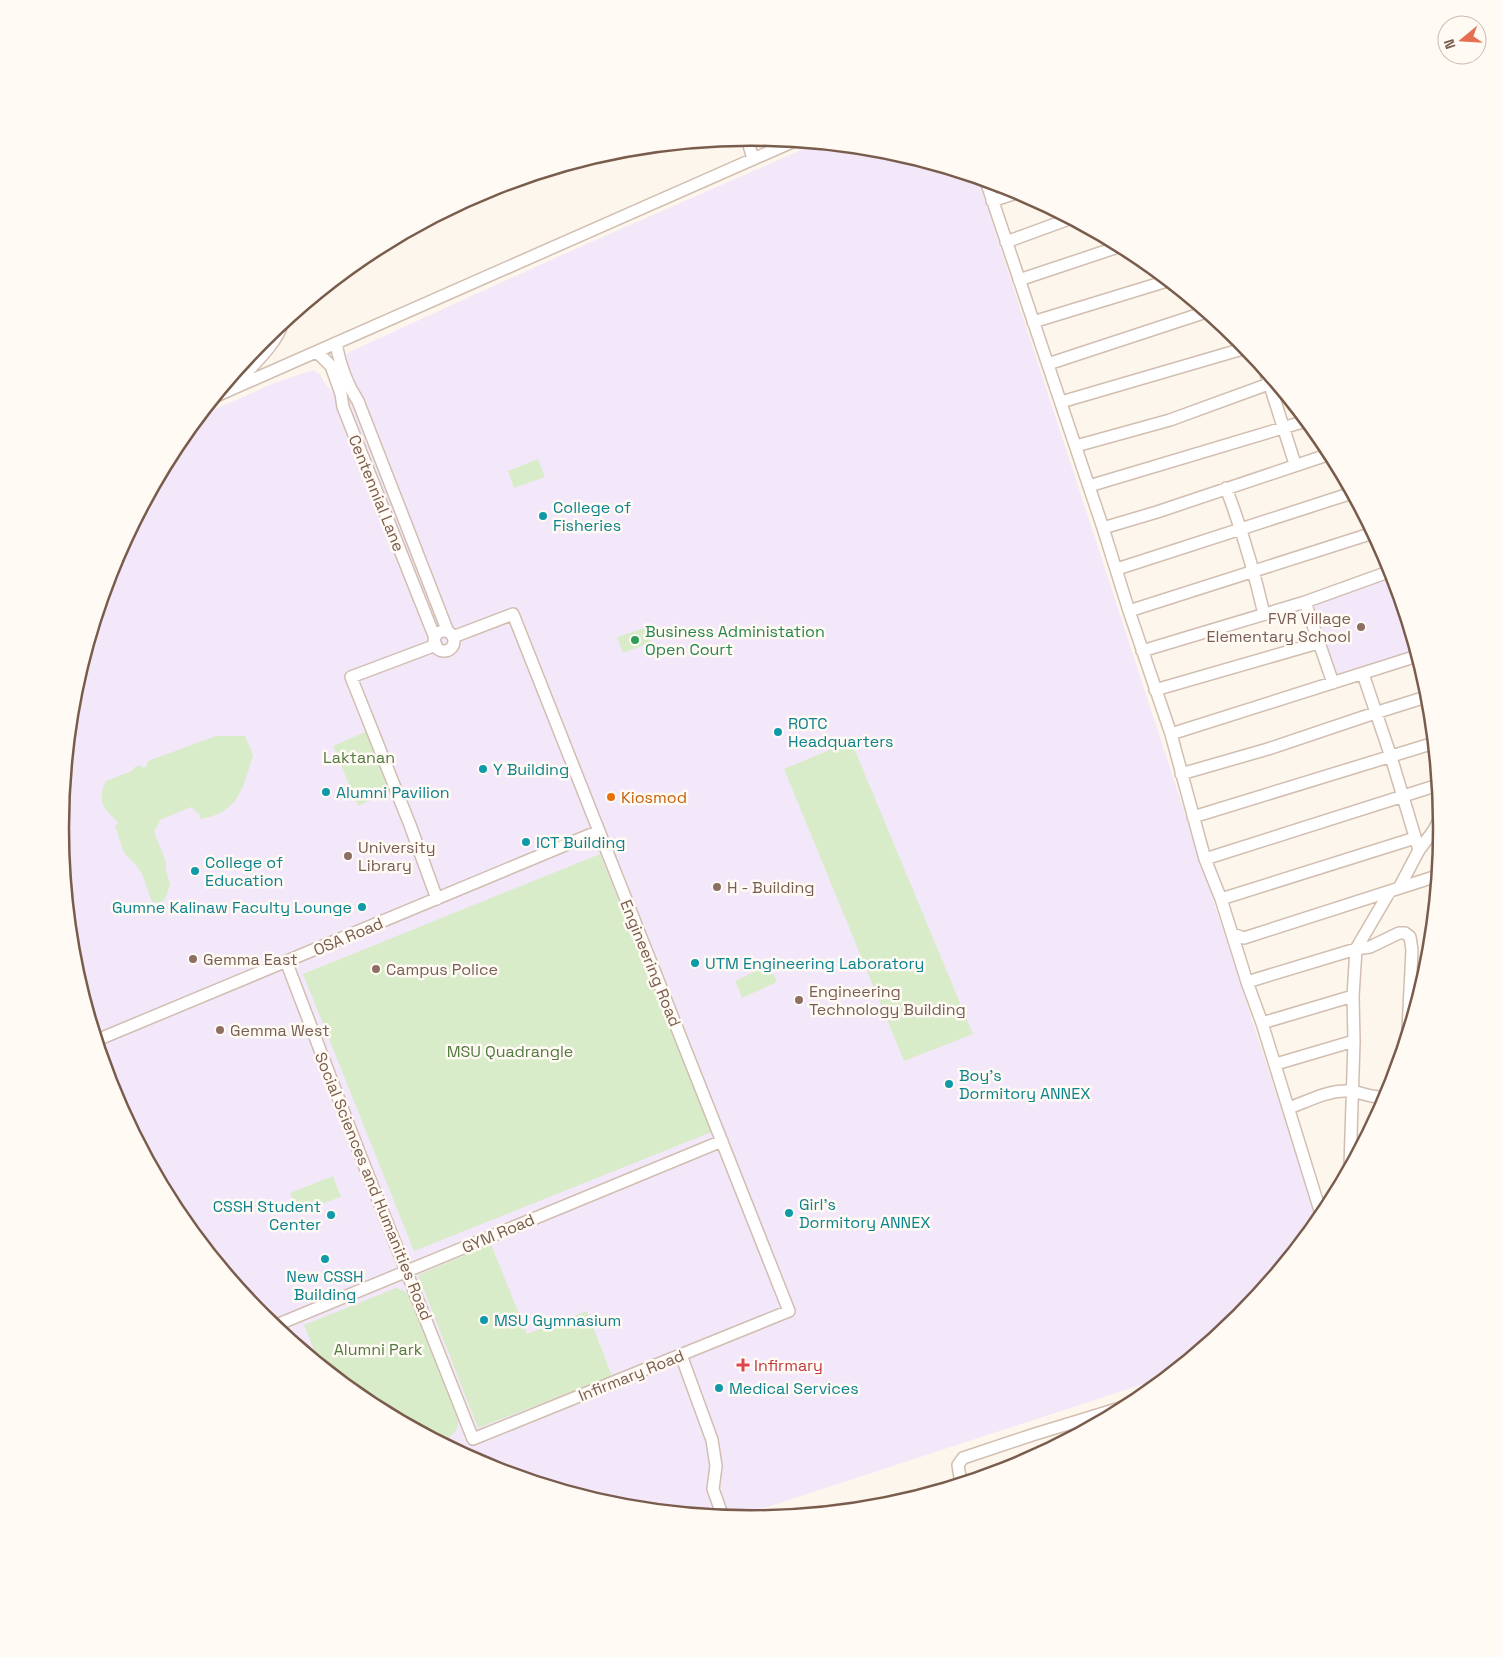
<svg xmlns="http://www.w3.org/2000/svg" width="1502" height="1657" viewBox="0 0 1502 1657" font-family="'Space Grotesk',sans-serif">
<style>
.education{fill:#f3e8fa}
.green{fill:#d8ecc9}
.lines{fill:none;stroke-linecap:round;stroke-linejoin:round}
.minor-casing{stroke:#d1beb0;stroke-width:14}
.minor{stroke:#fff;stroke-width:11}
.culture-dot{fill:#0f9aa8;stroke:#fffaf3;stroke-width:2}
.education-dot{fill:#8d6e63;stroke:#fffaf3;stroke-width:2}
.leisure-dot{fill:#2e9e5b;stroke:#fffaf3;stroke-width:2}
.food-dot{fill:#e8710a;stroke:#fffaf3;stroke-width:2}
.health-dot{fill:#e0444e;stroke:#fffaf3;stroke-width:2}
.labels{text-anchor:middle;stroke-width:5;stroke-linejoin:round;paint-order:stroke}
.street-label{font-size:16px;fill:#7a5c4d;stroke:#fffaf3}
.culture-label{font-size:16px;fill:#0d838f;stroke:#fffaf3;text-anchor:start}
.education-label{font-size:16px;fill:#785e54;stroke:#fffaf3;text-anchor:start}
.leisure-label{font-size:16px;fill:#27864d;stroke:#fffaf3;text-anchor:start}
.park-label{font-size:16px;fill:#537a41;stroke:#fffaf3}
.food-label{font-size:16px;fill:#c56008;stroke:#fffaf3;text-anchor:start}
.health-label{font-size:16px;fill:#be3a42;stroke:#fffaf3;text-anchor:start}
.rim{fill:none;stroke:#7a5c4d;stroke-width:2.5}
</style>
<rect width="100%" height="100%" fill="#fdf6ec"/>
<path class="education" d="M815,144L886,151L978,179L1318,1222L1239,1317L1168,1376L734,1518L729,1517L724,1503L718,1516L616,1506L486,1467L367,1403L262,1317L176,1212L112,1093L73,963L60,828L73,693L113,564L177,444L200,416L274,383L313,370L320,374L324,382L335,395L341,394L343,358L349,352L566,253Z
M1393,575L1416,650L1332,678L1305,604Z"/>
<path class="green" d="M538,459L545,477L514,488L508,471Z
M647,627L652,642L623,653L617,637Z
M370,730L393,790L358,806L333,746Z
M216,736H245L253,755C243,788 239,813 200,819L199,814L191,807L160,820L154,832L166,862V871L170,885L165,899L160,903L152,902L142,874L135,864L124,853L115,826L118,823C115,817 111,817 107,811C99,802 101,791 106,781L132,771L135,767L140,765L143,768L146,767L148,761Z
M851,741L973,1034L904,1061L784,769Z
M600,854L712,1132L414,1251L303,974Z
M769,965L777,982L742,998L735,981Z
M333,1176L341,1197L298,1212L290,1193Z
M491,1244L527,1334L587,1311L612,1376L478,1428L418,1275Z
M396,1288C404,1290 408,1293 412,1299L458,1420C459,1432 450,1438 440,1442L367,1403L319,1363L304,1325Z"/>
<g class="lines">
<g class="minor-casing">
<path id="minor" d="M747,138L753,159
M986,181L1103,528L1129,611L1171,734L1205,859L1221,899L1247,982L1262,1023L1322,1217
M992,201L1019,192
M1006,242L1069,219
M1019,280L1121,246
M1033,322L1167,281
M336,344C340,364 346,383 358,401L448,632
M317,352L331,366L341,394L343,407L435,638
M1048,364L1206,312
M1265,370L1295,464
M233,387C247,371 278,343 282,324
M216,396L792,142
M1061,402L1246,348
M1076,446L1170,420L1274,382
M1089,486L1306,421
M1226,488C1242,530 1254,571 1264,614
M1103,528L1157,512L1330,454
M1117,569L1352,493
M1305,602L1333,683
M1129,611L1373,533
M434 641a10 10 0 1 1 20 0a10 10 0 1 1-20 0Z
M436,645L351,677L410,825L437,899
M1142,651L1305,602L1391,571
M1363,674L1391,757L1419,850
M1155,690L1318,643
M1171,734L1417,656
M1181,774L1268,749L1375,713L1429,696
M1193,817L1434,743
M1205,859L1438,785
M1399,888L1419,850L1434,830L1441,816
M1221,899L1415,838
M1233,934L1244,938L1437,876
M286,961L359,1152L473,1439L789,1311L513,614L453,637
M1247,982L1356,949L1370,947L1399,933H1405L1410,937L1412,950L1408,1030
M1262,1023L1353,996
M97,1040L599,831
M1276,1064L1354,1041
M1289,1108C1306,1102 1326,1091 1345,1091C1359,1090 1373,1100 1387,1096
M1350,1167L1354,1041L1353,996L1356,949L1390,891
M274,1326L722,1141
M681,1355L712,1440L716,1466L713,1489L723,1517
M961,1483L958,1465L963,1458L1032,1435L1130,1405"/>
</g>
<use href="#minor" class="minor"/>
</g>
<g class="culture-dot">
<circle cx="543" cy="516" r="5"/>
<circle cx="778" cy="732" r="5"/>
<circle cx="483" cy="769" r="5"/>
<circle cx="326" cy="792" r="5"/>
<circle cx="526" cy="842" r="5"/>
<circle cx="195" cy="871" r="5"/>
<circle cx="362" cy="907" r="5"/>
<circle cx="695" cy="963" r="5"/>
<circle cx="949" cy="1084" r="5"/>
<circle cx="789" cy="1213" r="5"/>
<circle cx="331" cy="1215" r="5"/>
<circle cx="325" cy="1259" r="5"/>
<circle cx="484" cy="1320" r="5"/>
<circle cx="719" cy="1388" r="5"/>
</g>
<g class="education-dot">
<circle cx="1361" cy="627" r="5"/>
<circle cx="348" cy="856" r="5"/>
<circle cx="717" cy="887" r="5"/>
<circle cx="193" cy="959" r="5"/>
<circle cx="376" cy="969" r="5"/>
<circle cx="799" cy="1000" r="5"/>
<circle cx="220" cy="1030" r="5"/>
</g>
<circle class="leisure-dot" cx="635" cy="640" r="5"/>
<circle class="food-dot" cx="611" cy="797" r="5"/>
<path class="health-dot" d="M740.5 1357.5h5v5h5v5h-5v5h-5v-5h-5v-5h5z"/>
<g class="labels">
<g class="street-label">
<text transform="translate(377 493) rotate(68)" y="6">Centennial Lane</text>
<text transform="translate(348 936) rotate(-23)" y="6">OSA Road</text>
<text transform="translate(651 963) rotate(68)" y="6">Engineering Road</text>
<text transform="translate(374 1186) rotate(68)" y="6">Social Sciences and Humanities Road</text>
<text transform="translate(498 1233) rotate(-23)" y="6">GYM Road</text>
<text transform="translate(631 1375) rotate(-22)" y="6">Infirmary Road</text>
</g>
<g class="culture-label">
<text x="553" y="513">College of<tspan x="553" dy="18">Fisheries</tspan></text>
<text x="788" y="729">ROTC<tspan x="788" dy="18">Headquarters</tspan></text>
<text x="493" y="775">Y Building</text>
<text x="336" y="798">Alumni Pavilion</text>
<text x="536" y="848">ICT Building</text>
<text x="205" y="868">College of<tspan x="205" dy="18">Education</tspan></text>
<text x="352" y="913" text-anchor="end">Gumne Kalinaw Faculty Lounge</text>
<text x="705" y="969">UTM Engineering Laboratory</text>
<text x="959" y="1081">Boy's<tspan x="959" dy="18">Dormitory ANNEX</tspan></text>
<text x="799" y="1210">Girl's<tspan x="799" dy="18">Dormitory ANNEX</tspan></text>
<text x="321" y="1212" text-anchor="end">CSSH Student<tspan x="321" dy="18">Center</tspan></text>
<text x="325" y="1282" text-anchor="middle">New CSSH<tspan x="325" dy="18">Building</tspan></text>
<text x="494" y="1326">MSU Gymnasium</text>
<text x="729" y="1394">Medical Services</text>
</g>
<g class="education-label">
<text x="1351" y="624" text-anchor="end">FVR Village<tspan x="1351" dy="18">Elementary School</tspan></text>
<text x="358" y="853">University<tspan x="358" dy="18">Library</tspan></text>
<text x="727" y="893">H - Building</text>
<text x="203" y="965">Gemma East</text>
<text x="386" y="975">Campus Police</text>
<text x="809" y="997">Engineering<tspan x="809" dy="18">Technology Building</tspan></text>
<text x="230" y="1036">Gemma West</text>
</g>
<g class="leisure-label">
<text x="645" y="637">Business Administation<tspan x="645" dy="18">Open Court</tspan></text>
</g>
<g class="park-label">
<text x="359" y="763">Laktanan</text>
<text x="510" y="1057">MSU Quadrangle</text>
<text x="378" y="1355">Alumni Park</text>
</g>
<g class="food-label">
<text x="621" y="803">Kiosmod</text>
</g>
<g class="health-label">
<text x="754" y="1371">Infirmary</text>
</g>
</g>
<path d="M0 0H1502V1657H0ZM69 828a682 682 0 1 1 1364 0a682 682 0 1 1-1364 0Z" fill="#fffaf3" fill-rule="evenodd"/>
<path class="rim" d="M69 828a682 682 0 1 1 1364 0a682 682 0 1 1-1364 0Z"/>
<g transform="translate(1462 40) rotate(252)"><circle r="24" fill="#fffaf3" stroke="#cabbb1"/>
<path d="M0-4L9 19L0 12L-9 19Z" fill="#e76f51"/>
<text y="-8" font-size="14" font-weight="bold" text-anchor="middle" fill="#7a5c4d">N</text>
</g>
</svg>
